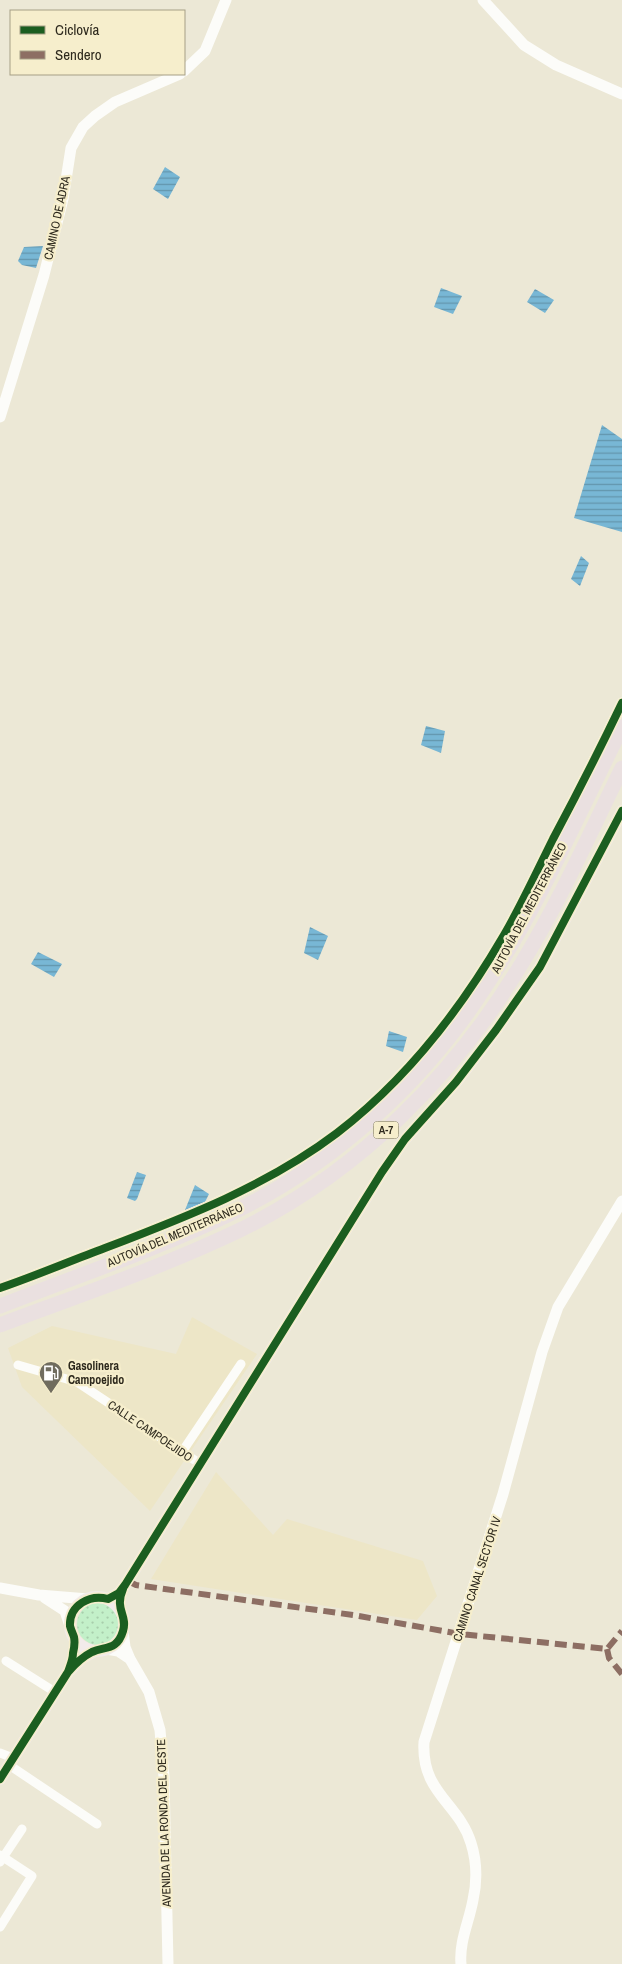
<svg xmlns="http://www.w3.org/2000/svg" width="622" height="1964" viewBox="0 0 622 1964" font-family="'Archivo Narrow',sans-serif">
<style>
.built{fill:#ede6c7}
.grass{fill:url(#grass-dots)}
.water{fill:url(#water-rules)}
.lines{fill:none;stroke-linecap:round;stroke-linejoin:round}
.street{stroke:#fcfcf9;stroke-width:9}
.secondary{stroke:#fcfcf9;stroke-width:11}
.primary{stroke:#f2ebea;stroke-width:12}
.highway{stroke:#eae0e0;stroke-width:15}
.quiet{stroke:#8d6e63;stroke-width:6;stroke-dasharray:12 6;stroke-linecap:butt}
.cycleway-casing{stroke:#f6eecc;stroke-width:11}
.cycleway{stroke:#1b5e20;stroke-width:8}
.labels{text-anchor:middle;stroke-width:4.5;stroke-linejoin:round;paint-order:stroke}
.shield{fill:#f6eecc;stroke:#696452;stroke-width:1}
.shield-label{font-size:11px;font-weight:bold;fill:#2d291d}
.street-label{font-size:12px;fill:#2d291d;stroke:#f6eecc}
.poi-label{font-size:12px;font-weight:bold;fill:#2d291d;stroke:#f6eecc;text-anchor:start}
</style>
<defs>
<pattern id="grass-dots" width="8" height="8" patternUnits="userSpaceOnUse" patternTransform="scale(1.25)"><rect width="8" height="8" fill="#c3f0c9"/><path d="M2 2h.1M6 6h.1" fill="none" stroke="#a8ceac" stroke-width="1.8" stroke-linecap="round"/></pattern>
<pattern id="water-rules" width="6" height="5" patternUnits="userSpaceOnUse" patternTransform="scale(1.25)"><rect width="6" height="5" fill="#78b7d5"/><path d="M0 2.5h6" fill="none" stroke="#6395ac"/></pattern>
</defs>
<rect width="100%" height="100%" fill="#ece8d6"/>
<path class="built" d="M192,1317L257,1354L150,1511L22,1387L8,1348L52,1326L176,1354Z
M216,1472L273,1535L287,1519L423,1561L437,1596L417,1620L151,1579Z"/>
<path class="grass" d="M77 1624a21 21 0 1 1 42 0a21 21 0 1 1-42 0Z"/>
<path class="water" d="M165,167L180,177L168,199L153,189Z
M43,246L36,268L22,265L18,261L24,247Z
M441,288L462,296L453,314L434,307Z
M535,289L554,300L545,313L527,302Z
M602,425L622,439V532L574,518Z
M581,556L589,563L580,586L571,579Z
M426,726L445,731L441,753L421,745Z
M310,927L328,936L318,960L304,953Z
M38,952L62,964L54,977L31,964Z
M389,1031L407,1037L403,1052L386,1046Z
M137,1172L146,1175L137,1199L135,1201L127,1198Z
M195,1185L209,1194L205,1202L185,1210Z"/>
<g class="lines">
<path class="street" d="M18,1365L77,1382L199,1463
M182,1452L241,1364
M6,1661L55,1692
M0,1753L13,1758
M9,1765L97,1824
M0,1855L32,1876L0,1927
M0,1862L22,1829"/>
<path class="secondary" d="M483,0L524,45L556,65L622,94
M184,71L205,51L226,0
M0,417L44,275L63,199L71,148L83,127L95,116L115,102L180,74
M0,1288C35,1276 70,1261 105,1248C186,1217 267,1186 337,1133C406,1080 461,1009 504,935C522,904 537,871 553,839C577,794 600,749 622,703
M0,1588L39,1595L88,1599
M45,1598L65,1611L70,1626
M123,1631L125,1647L130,1659L149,1692L160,1730L164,1777L168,1964
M106,1649L118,1651L130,1659
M461,1964C459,1942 469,1922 473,1900C477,1882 477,1862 471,1843C459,1803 421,1793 424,1742L503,1494L542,1352L558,1307L622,1201"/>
<path class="primary" d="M70 1624a27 27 0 1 1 54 0a27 27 0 1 1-54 0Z
M108,1599L119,1593L125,1585L382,1172L405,1139L456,1082L496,1030L540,967L622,811
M0,1779L68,1672L82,1658L95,1651"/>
<path class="highway" d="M0,1306C77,1276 157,1249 232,1213C334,1164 424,1082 485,987C539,906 578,814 622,727
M0,1325C80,1295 163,1267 240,1230C359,1172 455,1075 522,963C560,901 590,833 622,768"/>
<path class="quiet" d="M128,1581L136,1585L353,1615L460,1634L607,1649L622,1631
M607,1649L609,1658L622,1674"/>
<g class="cycleway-casing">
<path id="cycleway" d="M0,1288C35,1276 70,1261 105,1248C186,1217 267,1186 337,1133C406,1080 461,1009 504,935C522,904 537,871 553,839C577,794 600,749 622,703
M68,1672C70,1666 73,1660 73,1653C74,1649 75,1642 74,1637C73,1634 71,1630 70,1626C69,1605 90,1594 108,1599L119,1593L125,1585L382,1172L405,1139L456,1082L496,1030L540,967L622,811
M0,1779L68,1672C75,1664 82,1657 92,1652C105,1646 117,1651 123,1631C128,1615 114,1610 123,1589"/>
</g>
<use href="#cycleway" class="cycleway"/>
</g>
<defs>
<g id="fuel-pin" transform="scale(1.25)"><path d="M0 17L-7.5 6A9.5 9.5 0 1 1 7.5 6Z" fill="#706c5e" stroke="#f6eecc"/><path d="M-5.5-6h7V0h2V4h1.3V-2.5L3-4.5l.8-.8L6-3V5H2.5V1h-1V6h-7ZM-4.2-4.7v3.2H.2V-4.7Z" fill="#fff"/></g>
</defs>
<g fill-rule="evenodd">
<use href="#fuel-pin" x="51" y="1373"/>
</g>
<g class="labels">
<rect class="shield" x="373.5" y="1121.5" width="25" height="17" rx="4"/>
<g class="shield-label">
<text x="386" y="1134">A-7</text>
</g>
<g class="street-label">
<text transform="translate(57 218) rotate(-78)" y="4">CAMINO DE ADRA</text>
<text transform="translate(529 908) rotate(-62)" y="4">AUTOVÍA DEL MEDITERRÁNEO</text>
<text transform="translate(175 1235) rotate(-23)" y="4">AUTOVÍA DEL MEDITERRÁNEO</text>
<text transform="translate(150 1431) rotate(34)" y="4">CALLE CAMPOEJIDO</text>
<text transform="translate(477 1579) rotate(-72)" y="4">CAMINO CANAL SECTOR IV</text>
<text transform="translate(164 1823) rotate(-92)" y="4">AVENIDA DE LA RONDA DEL OESTE</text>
</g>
<g class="poi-label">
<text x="68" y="1370">Gasolinera<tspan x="68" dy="14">Campoejido</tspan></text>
</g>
</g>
<rect x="10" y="10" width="175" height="65" fill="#f6eecc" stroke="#a69f86"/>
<rect x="20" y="26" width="25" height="8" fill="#1b5e20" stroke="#a69f86"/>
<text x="55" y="35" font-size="15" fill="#2d291d">Ciclovía</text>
<rect x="20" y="51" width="25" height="8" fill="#8d6e63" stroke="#a69f86"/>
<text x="55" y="60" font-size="15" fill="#2d291d">Sendero</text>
</svg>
